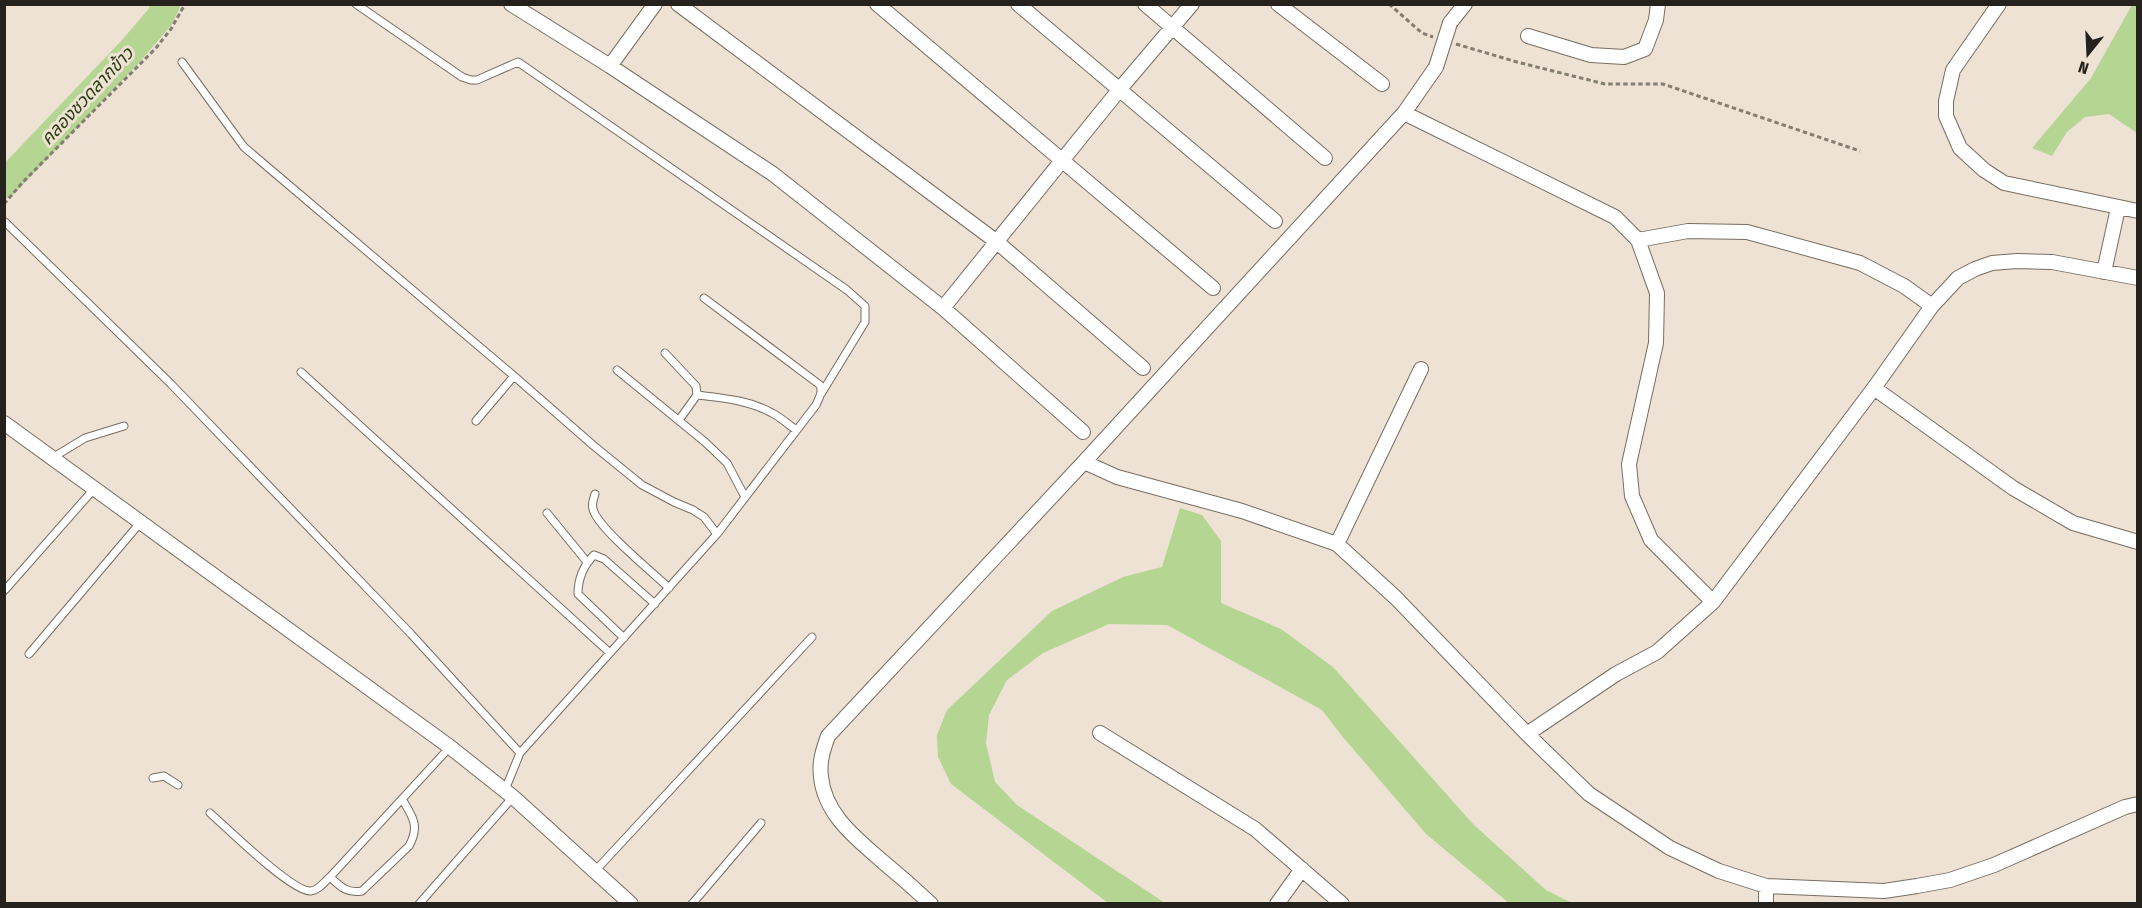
<svg xmlns="http://www.w3.org/2000/svg" width="2142" height="908" viewBox="0 0 2142 908" font-family="'Fira Sans Condensed','Noto Sans Thai',sans-serif">
<style>
.water{fill:#b5d593}
.lines{fill:none;stroke-linecap:round;stroke-linejoin:round}
.river{stroke:#b5d593;stroke-width:28}
.service-casing{stroke:#776d61;stroke-width:9}
.minor-casing{stroke:#776d61;stroke-width:16}
.path{stroke:#847d73;stroke-width:3;stroke-dasharray:4.5 3;stroke-linecap:butt}
.service{stroke:#fff;stroke-width:7}
.minor{stroke:#fff;stroke-width:14}
.minor-bridge-casing{stroke:#776d61;stroke-width:16;stroke-linecap:butt}
.minor-bridge{stroke:#fff;stroke-width:14}
.labels{text-anchor:middle;stroke-width:6;stroke-linejoin:round;paint-order:stroke}
.water-label{font-size:18px;font-style:italic;fill:#2b3f11;stroke:#ede2d4}
</style>
<rect width="100%" height="100%" fill="#ede2d4"/>
<path class="water" d="M2132,5H2138L2137,133L2109,114L2085,117L2067,132L2052,156L2032,148L2091,78Z
M1180,508L1202,515L1221,541V603L1281,629L1333,667L1474,825L1546,890L1572,903H1509L1426,834L1342,736L1322,710L1167,625L1109,624L1043,653L1007,680L989,715L986,743L995,782L1017,805L1165,903H1108L951,784L938,757L937,735L947,710L1052,611L1123,577L1162,567Z"/>
<g class="lines">
<path class="river" d="M4,184L130,52L160,17L166,4"/>
<g class="service-casing">
<path id="service" d="M356,4L462,77L471,80H477L518,62L847,290L865,306V322L821,394
M182,62L244,147L514,376L594,446L642,485L674,502L693,510L704,517L717,534
M5,222L171,384L411,634L520,753
M665,353L696,386L697,395L679,420
M617,370L705,442L727,463L745,497
M301,372L610,653
M697,395C722,398 749,400 772,413C780,417 788,424 796,430
M476,421L514,376
M52,458L85,438L124,426
M595,494C593,501 591,505 594,512C602,531 652,572 669,588
M547,513L587,562
M4,591L94,489
M624,638L578,594C578,579 583,566 594,555L604,559L655,604
M29,654L140,523
M153,778L164,776L178,785
M505,790L520,753L717,534L816,405C819,398 823,392 820,385L704,298
M210,813C227,828 293,893 311,891C319,890 324,882 330,877L450,747
M596,870L812,637
M330,877C340,886 347,894 362,891L409,846C420,826 413,817 402,799
M419,904L513,797
M692,904L761,823"/>
</g>
<g class="minor-casing">
<path id="minor" d="M511,4L610,66L773,174L943,308L1083,432
M678,4L997,242L1143,368
M877,4L1213,288
M1018,4L1275,221
M1145,4L1325,158
M1278,4L1382,84
M1999,4L1953,70L1946,101V116L1960,148L1984,170L2004,183L2138,211
M1450,23L1465,4
M1528,36L1591,55L1624,57L1645,49L1656,20L1658,4
M610,66L655,4
M1404,113L1615,217L1638,240L1657,293L1656,343L1629,464L1632,496L1651,540L1713,602
M1638,240L1688,231L1747,232L1860,263L1904,286L1932,306
M2104,272L2118,208
M943,308L1119,90L1192,4
M1874,388L2013,488L2073,523L2138,542
M4,423L450,747L513,797L631,904
M1084,462L1117,477L1242,511L1337,544L1396,598L1527,734L1589,794L1670,848L1719,871L1766,886L1884,891L1917,886L1950,880L1994,865L2125,807L2138,804
M1337,544L1421,369
M1100,733L1255,829L1342,904
M1527,734L1616,674L1657,652L1713,602L1874,388L1932,306L1958,278L1975,269L1992,263L2017,261L2052,262L2138,278
M931,904C915,889 899,875 882,861C856,838 825,815 821,777C819,762 823,750 828,736L1084,462L1404,113L1436,67
M1277,904L1302,869
M1766,904V886"/>
</g>
<path class="path" d="M1389,4L1422,33L1433,37
M1456,44L1517,62L1605,84H1663L1860,151
M4,204L22,183L156,48L171,29L185,4"/>
<use href="#service" class="service"/>
<use href="#minor" class="minor"/>
<g class="minor-bridge-casing">
<path id="minor-bridge" d="M1436,67L1450,23"/>
</g>
<use href="#minor-bridge" class="minor-bridge"/>
</g>
<g class="labels">
<g class="water-label">
<text transform="translate(87 96) rotate(-47)" y="6">คลองชวดลากข้าว</text>
</g>
</g>
<rect width="2142" height="908" fill="none" stroke="#25211c" stroke-width="12"/>
<g transform="translate(2088 54) rotate(198)" stroke="#ede2d4" stroke-width="4.5" paint-order="stroke">
<path d="M0-4.5L10 22L0 15L-10 22Z" fill="#25211c"/>
<text y="-9" font-size="16" font-weight="bold" text-anchor="middle" fill="#25211c">N</text>
</g>
</svg>
